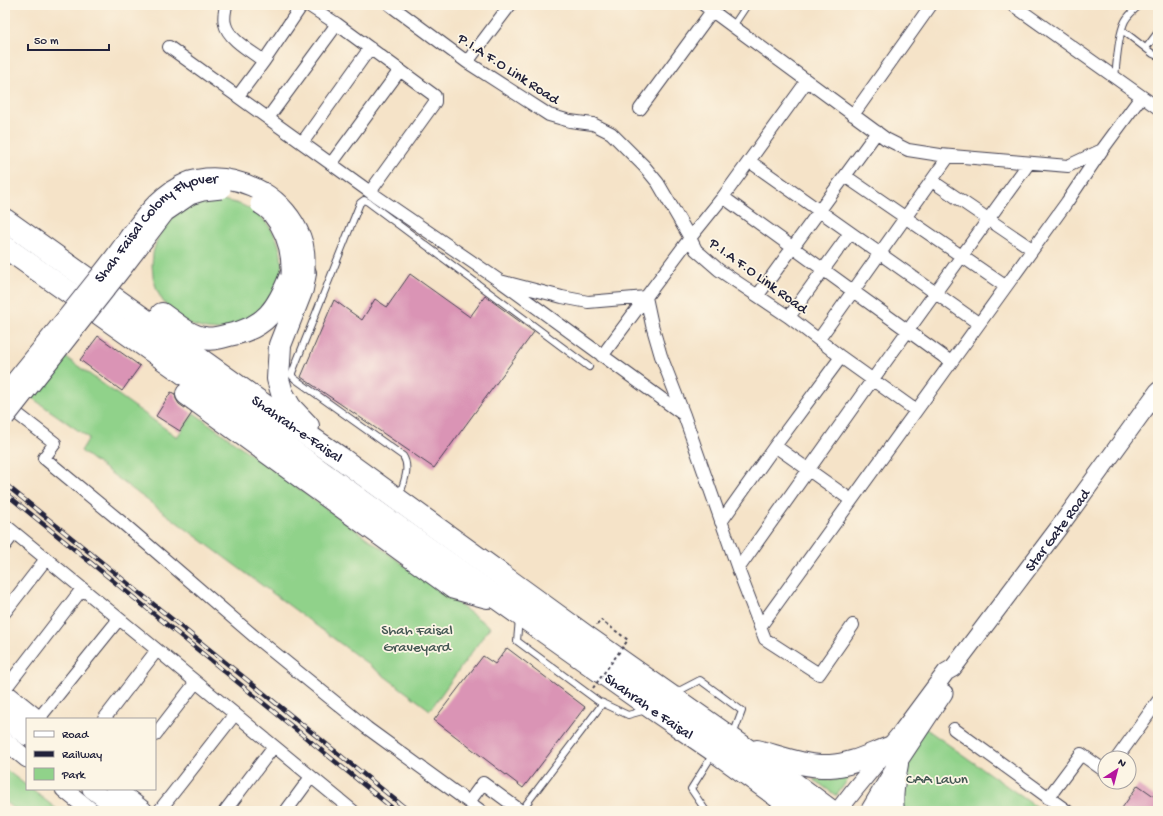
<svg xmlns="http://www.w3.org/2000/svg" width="1163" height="816" viewBox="0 0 1163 816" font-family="'Gochi Hand',sans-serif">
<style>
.green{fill:#90d28a;stroke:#597a62}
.building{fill:#da94b5}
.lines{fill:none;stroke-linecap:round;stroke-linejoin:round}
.lane-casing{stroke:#423f50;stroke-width:8}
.street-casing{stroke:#423f50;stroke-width:14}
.secondary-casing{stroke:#423f50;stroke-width:19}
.primary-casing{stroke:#423f50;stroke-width:21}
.highway-casing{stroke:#423f50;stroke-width:24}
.path{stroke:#423f50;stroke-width:2;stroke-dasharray:3 3;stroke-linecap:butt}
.lane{stroke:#fff;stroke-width:6}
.street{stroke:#fff;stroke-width:12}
.secondary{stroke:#fff;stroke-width:17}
.primary{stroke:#fff;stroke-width:19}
.highway{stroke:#fff;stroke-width:22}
.rail-casing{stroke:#22223b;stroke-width:4.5}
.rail{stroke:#fcf5e5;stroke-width:3;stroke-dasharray:9;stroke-linecap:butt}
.primary-bridge-casing{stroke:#423f50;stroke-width:21;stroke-linecap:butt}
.path-bridge{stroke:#423f50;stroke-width:2;stroke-dasharray:3 3;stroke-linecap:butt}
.primary-bridge{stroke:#fff;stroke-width:19}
.labels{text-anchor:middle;stroke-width:3.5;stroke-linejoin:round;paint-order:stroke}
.street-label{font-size:15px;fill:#22223b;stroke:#fcf5e5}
.park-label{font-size:15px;fill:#435753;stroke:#fcf5e5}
</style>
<rect width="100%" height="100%" fill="#fcf5e5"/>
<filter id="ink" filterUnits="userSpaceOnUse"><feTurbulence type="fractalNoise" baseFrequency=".025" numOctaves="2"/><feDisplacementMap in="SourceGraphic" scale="8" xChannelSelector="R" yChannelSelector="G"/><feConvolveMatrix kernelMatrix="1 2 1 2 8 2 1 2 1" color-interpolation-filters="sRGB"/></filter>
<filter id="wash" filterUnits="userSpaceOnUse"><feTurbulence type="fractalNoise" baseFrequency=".012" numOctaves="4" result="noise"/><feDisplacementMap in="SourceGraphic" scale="16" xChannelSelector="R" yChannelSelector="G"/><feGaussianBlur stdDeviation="0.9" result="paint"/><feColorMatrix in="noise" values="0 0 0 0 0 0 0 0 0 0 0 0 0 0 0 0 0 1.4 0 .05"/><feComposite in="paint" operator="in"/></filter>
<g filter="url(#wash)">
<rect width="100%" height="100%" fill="#f5e3c8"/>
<path class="green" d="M152 265a65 65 0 1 1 130 0a65 65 0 1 1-130 0Z
M64,356L177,437L194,413L490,627L430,710L81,451L89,438L32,398Z
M925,728L1042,811H900L901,797L909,756Z
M5,769L27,786V789H31L58,810L57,811H17L5,802Z
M848,777L849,778L837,795H835L813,779L829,780Z"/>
<g id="blocks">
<path class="building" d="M410,274L470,317L485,296L534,332L434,468L301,377L334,300L362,320L375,299L387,307Z
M98,336L140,366L122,391L80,360Z
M171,392L175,394L176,399L179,404L192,413L180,431L156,416Z
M507,648L585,707L523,788L434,720L483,656L495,664Z
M1138,785L1158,799V811H1120Z"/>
</g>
</g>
<g filter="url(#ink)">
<use href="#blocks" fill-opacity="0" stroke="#423f50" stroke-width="1"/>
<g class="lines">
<g class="lane-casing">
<path id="lane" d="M733,26L747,5
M1122,30L1153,54L1158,56
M1146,48L1158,32
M1115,77C1117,61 1118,35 1125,21C1128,15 1134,10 1140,5
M399,497C403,484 411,468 403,456L295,379L292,376V373L360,203L364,200L368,202L589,367
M519,619L517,641L598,701L628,715L646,710
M675,693L700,680L742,711L733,735
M521,811L603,703
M706,811L691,789L713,754"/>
</g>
<g class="street-casing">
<path id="street" d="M226,5C225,12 223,17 225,24C228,39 252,52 264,61
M308,5L337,24L435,96V102L370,192
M390,5L467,62L549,115L570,121L593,124L611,133L644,166L658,183L690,238L696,250L719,270L789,317L841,357L915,410
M704,5L886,139L908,150L940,155L1068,166L1102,150
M1013,5L1158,108
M169,47L370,192L500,281L684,415
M467,62L510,5
M238,96L264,61L302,5
M640,109L712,11
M853,115L931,5
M268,118L337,24
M302,143L370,48
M749,161L978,323
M331,164L400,70
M845,176L1005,286
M932,181L1032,249
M723,197L951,362
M500,281L562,297L588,302L646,297L652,325L661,356L684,415L738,569L765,639L819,674L853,625
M758,295L877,132
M789,317L850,233
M819,339L949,156
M602,356L690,238L723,197L807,81
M11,409L55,443L44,458L125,525L255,637L367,728L481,811
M775,446L851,500
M721,522L775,446L841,357
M5,525L353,811
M5,545L14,533
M738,569L873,379L1029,163
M5,612L46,559
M760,627L1067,202L1102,150L1141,97
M5,689L82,589
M5,689L42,719
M40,717L119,619
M104,719L157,650
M954,729L1067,811
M155,735L196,682
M1117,758L1158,701
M1048,798L1081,754L1105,771
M469,802L483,783L521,811
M159,811L235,714
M225,811L274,746
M286,811L311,777"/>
</g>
<g class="secondary-casing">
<g id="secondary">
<path d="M5,720L27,737"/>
<path d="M5,741L27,759"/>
<path d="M64,789L91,811"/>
<path d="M91,789L120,811"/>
<path id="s1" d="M838,811L855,789L900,734L946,672L953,668L1057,530L1158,391"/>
<path d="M869,811L897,764L944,693"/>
</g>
</g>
<g class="primary-casing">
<path id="primary" d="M5,702L27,720
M115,789L143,811"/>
</g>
<g class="highway-casing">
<g id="highway">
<path id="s2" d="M5,220L278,415L339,457L588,638L776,770L831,811"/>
<path id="s3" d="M5,247L220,399L501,601L652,708L715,751L798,811"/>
<path d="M305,273L302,289L280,345L278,379L282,393L290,407L308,426"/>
<path d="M162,314C175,323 189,336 204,338C212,340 221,337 229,335C266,328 278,308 291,275"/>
<path d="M187,394L454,588L487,597"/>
<path d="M757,751C780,757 805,767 830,766C851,765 870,755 889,748"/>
<path d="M893,811C891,795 894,780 897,764"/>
</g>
</g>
<path class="path" d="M597,625L601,620L628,640"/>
<use href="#lane" class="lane"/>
<use href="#street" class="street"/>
<use href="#secondary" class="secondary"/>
<use href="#primary" class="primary"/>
<use href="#highway" class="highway"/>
<g class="rail-casing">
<path id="rail" d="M5,484L409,811
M5,493L396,811"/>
</g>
<use href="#rail" class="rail"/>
<g class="primary-bridge-casing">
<g id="primary-bridge">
<path d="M260,204C264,207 269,210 272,214C286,231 292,253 291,275"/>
<path id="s4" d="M5,394C36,356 66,319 96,281C108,266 119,252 129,237C146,215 161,193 188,182C191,180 195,180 199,179C222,175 243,181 263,192C280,202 294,219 301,237C306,249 305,261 305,273"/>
<path d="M5,417L123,267L165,212L190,195L203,191L221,189"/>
</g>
</g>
<path class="path-bridge" d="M593,688L628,640"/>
<use href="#primary-bridge" class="primary-bridge"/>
</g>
</g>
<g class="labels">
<g class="street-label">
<text transform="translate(509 68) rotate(33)" y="5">P.I.A F.O Link Road</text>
<text dy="5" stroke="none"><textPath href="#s4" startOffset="229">Shah Faisal Colony Flyover</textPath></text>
<text transform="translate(759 275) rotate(36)" y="5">P.I.A F.O Link Road</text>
<text dy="5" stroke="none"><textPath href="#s2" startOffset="359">Shahrah-e-Faisal</textPath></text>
<text dy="5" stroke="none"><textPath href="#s1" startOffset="357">Star Gate Road</textPath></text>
<text dy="5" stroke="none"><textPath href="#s3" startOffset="791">Shahrah e Faisal</textPath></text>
</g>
<g class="park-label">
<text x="417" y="634">Shah Faisal<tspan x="417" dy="17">Graveyard</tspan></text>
<text x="937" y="783">CAA Lawn</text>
</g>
</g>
<rect width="1163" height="816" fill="none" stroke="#fcf5e5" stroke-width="20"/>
<rect x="26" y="718" width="130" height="72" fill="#fcf5e5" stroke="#a5a1a1"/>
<rect x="34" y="731" width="20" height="6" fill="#ffffff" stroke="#a5a1a1"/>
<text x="62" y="738" font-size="12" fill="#22223b">Road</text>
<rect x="34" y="751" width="20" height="6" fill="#22223b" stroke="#a5a1a1"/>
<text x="62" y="758" font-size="12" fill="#22223b">Railway</text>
<rect x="34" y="768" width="20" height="12" fill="#90d28a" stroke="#a5a1a1"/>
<text x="62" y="778" font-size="12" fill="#22223b">Park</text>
<g transform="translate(1117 770) rotate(36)"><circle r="19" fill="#fcf5e5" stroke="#a5a1a1"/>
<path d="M0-3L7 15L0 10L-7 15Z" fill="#b5179e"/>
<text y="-6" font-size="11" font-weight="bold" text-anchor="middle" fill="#22223b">N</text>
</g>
<path d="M28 44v6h81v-6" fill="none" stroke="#22223b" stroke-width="2"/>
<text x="34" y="44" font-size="12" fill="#22223b" stroke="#fcf5e5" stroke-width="3" paint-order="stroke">50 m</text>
</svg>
